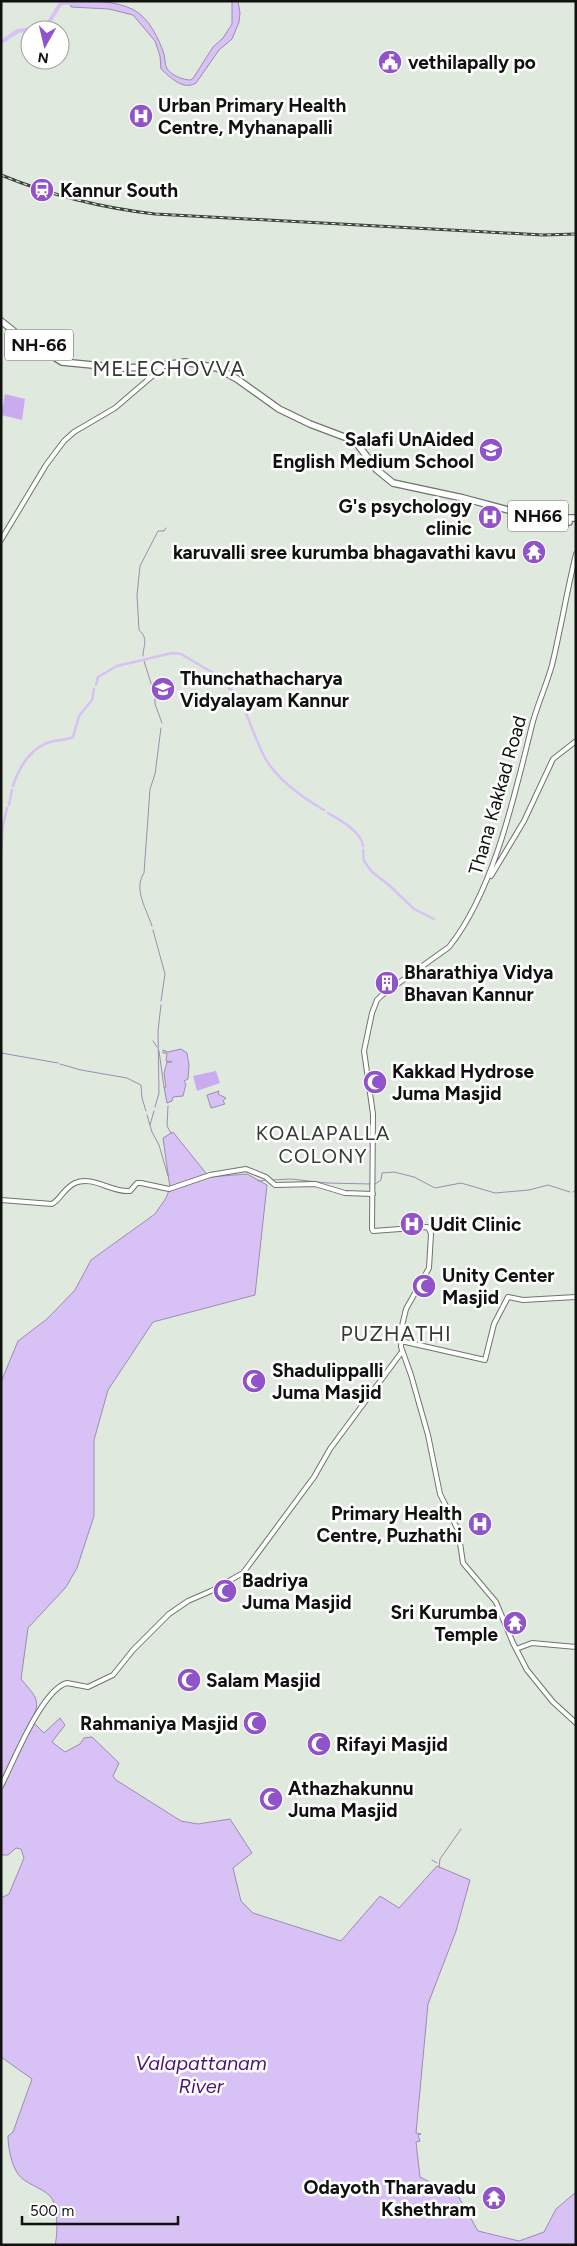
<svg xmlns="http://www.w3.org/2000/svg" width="577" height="2246" viewBox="0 0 577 2246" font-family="Figtree,sans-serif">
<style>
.green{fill:#cbabf0}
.water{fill:#d8c1f5;stroke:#9c8cb0}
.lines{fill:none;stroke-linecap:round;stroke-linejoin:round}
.stream{stroke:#9c8cb0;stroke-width:1}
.canal{stroke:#d8c1f5;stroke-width:2.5}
.river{stroke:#d8c1f5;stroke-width:4}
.secondary-casing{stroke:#6d756c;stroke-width:6}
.highway-casing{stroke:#6d756c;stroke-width:8}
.secondary{stroke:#fff;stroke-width:4}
.highway{stroke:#fff;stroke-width:5.5}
.rail-casing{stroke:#40453f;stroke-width:3}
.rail{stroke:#fff;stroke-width:1;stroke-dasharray:4;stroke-linecap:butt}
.labels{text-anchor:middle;stroke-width:5;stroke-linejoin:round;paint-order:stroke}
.shield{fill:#fff;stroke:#575956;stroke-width:1}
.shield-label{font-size:18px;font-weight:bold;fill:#0f120e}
.poi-label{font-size:19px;font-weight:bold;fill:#0f120e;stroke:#fff;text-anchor:start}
.street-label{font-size:19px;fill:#0f120e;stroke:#fff}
.neighbourhood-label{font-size:20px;letter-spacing:1px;fill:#343b33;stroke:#fff}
.water-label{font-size:20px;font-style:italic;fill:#4d1478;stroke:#fff}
.quarter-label{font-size:21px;letter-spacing:1px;fill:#343b33;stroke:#fff}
</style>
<rect width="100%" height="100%" fill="#e0e9de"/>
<path class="green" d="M5,394L25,399L22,420L1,415Z
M216,1071L220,1083L197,1091L193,1076Z"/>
<path class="water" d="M70,1C90,1 115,0 134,10C149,18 159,39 164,54C165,58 165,65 167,69C173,76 183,80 191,80L194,77L213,47L223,38L232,24V1H238L240,13L239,22L232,39L219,50L196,83C183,91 170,77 161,69L160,56L155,41L133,15L109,9L71,7Z
M181,1049L187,1053L189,1065L188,1079L184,1081L186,1084L183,1096L173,1097L172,1101L167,1103L164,1087H166L164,1073L167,1062H172L166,1061L167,1053H163V1050L168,1052Z
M219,1091L218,1094L226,1098L223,1101L225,1104L211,1108L207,1095Z
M173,1132L209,1177L247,1174L267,1185L255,1295L153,1322L108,1390L94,1440V1516L77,1568L66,1587L28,1628L21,1679C34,1695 43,1700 31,1720L44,1733L60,1718L65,1725L52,1742L65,1752L80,1744L84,1738L92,1737L119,1763L113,1776L116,1780L181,1821L198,1824L230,1819L252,1853L233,1868L241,1901L253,1913L341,1941L380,1896L399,1908L437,1866L470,1880L456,1931L428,2004L416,2133L421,2134L418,2135L420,2141L416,2142L420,2177L448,2191L456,2192L478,2231L519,2241L544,2232L556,2209L576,2192V2245H55C58,2234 58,2204 50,2196C41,2187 25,2184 18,2174C11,2164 8,2147 8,2136L13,2132L32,2079L1,2057V1898L9,1894L24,1858L21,1849L16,1848L8,1855H1V1382L18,1341L47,1319L75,1290L91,1260L155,1214L166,1198L170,1188L163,1138Z"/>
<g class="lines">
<path class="stream" d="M143,656C143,646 149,639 139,630L137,595L140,566L158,531H164L166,528
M144,661L155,696V704L162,723
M152,926C147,910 133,889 144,873L150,789L155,774L161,728
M153,930L165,974L161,1001
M153,1041L157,1047
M159,1051L164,1087
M1,1053L58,1063
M60,1064L81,1070L127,1078L141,1085L142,1098L146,1111
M168,1106L167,1126L171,1133
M155,1107L159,1093L158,1031L161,1005
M147,1115L152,1132L159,1145L168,1176
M150,1125L154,1111
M273,1180L291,1179L327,1183L371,1184
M258,1181L269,1180
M375,1184L381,1180L382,1173L394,1172L414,1177L435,1188L461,1183L495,1193L529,1190L548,1185L570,1192
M573,1192L576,1190
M432,1860L437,1863
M439,1867L440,1859L461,1829"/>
<path class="canal" d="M217,676L239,698
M96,685L98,677L117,666L172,653L181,654L215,674
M241,702C249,719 255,738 264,756C275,778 303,798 324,810
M13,786C19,767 32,745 54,741C61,740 66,740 73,737L79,716L92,700L94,689
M9,805L12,790
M328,813C340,820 361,831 363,846
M363,850L364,861L372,872L390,886L414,909L434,919
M1,852L3,825L7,808"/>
<path class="river" d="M1,42L18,31L38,28L49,22L61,3H74"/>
<g class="secondary-casing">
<path id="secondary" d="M1,540L46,465L64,441L74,432L115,408L164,366
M576,554C567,590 561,628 552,665C546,687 536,707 531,729C514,798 493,892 449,947L382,995L377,1000L372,1013L364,1051L373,1114L372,1229L373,1231L427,1227L429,1229L431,1234L429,1268L406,1309L402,1326L401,1347L411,1375L428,1435L440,1494L458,1530L463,1563L496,1602L513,1643L527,1670L553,1702L576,1723
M491,876L524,821L553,759L576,741
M1,1200L52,1204C61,1199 63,1189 75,1183C93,1175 112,1193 130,1191L137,1183H141L169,1189L210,1175L246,1169L266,1177L275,1185L315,1184L345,1193L373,1194
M401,1341L485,1360L494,1324L508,1297L523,1300L576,1297
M516,1649L532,1643L576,1647
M1,1786C13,1763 42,1689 67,1683L88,1687L113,1675L133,1650L169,1614L188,1601L211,1591L243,1573L314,1477L330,1449L401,1353"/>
</g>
<g class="highway-casing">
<path id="highway" d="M1,321L16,333L62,362L123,368L150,367L185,362L217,368L237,379L279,409L310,424L355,441L377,470L393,483L463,498L527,515L549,518H576
M545,521L569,522"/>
</g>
<use href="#secondary" class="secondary"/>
<use href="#highway" class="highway"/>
<g class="rail-casing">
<path id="rail" d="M1,175C50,195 103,208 155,214L543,235L576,234"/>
</g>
<use href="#rail" class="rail"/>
</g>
<defs>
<g id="civic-disc" transform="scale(1.25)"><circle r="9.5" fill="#9053c9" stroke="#fff"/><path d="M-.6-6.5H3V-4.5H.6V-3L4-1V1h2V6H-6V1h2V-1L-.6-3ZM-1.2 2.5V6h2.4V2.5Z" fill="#fff"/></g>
<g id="hospital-disc" transform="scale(1.25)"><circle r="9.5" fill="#9053c9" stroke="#fff"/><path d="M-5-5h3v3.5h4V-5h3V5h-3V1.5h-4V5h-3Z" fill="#fff"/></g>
<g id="station-disc" transform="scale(1.25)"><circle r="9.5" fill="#9053c9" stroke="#fff"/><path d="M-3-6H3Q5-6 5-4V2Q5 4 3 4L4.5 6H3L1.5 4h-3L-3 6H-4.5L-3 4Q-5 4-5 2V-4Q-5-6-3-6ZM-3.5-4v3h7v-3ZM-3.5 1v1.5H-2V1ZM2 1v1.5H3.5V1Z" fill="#fff"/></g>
<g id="school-disc" transform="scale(1.25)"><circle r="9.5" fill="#9053c9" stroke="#fff"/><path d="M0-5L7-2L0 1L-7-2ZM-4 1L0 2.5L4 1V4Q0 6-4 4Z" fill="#fff"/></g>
<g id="temple-disc" transform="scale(1.25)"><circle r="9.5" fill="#9053c9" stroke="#fff"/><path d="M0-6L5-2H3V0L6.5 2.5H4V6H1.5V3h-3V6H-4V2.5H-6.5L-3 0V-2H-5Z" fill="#fff"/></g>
<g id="building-disc" transform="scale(1.25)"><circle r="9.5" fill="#9053c9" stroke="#fff"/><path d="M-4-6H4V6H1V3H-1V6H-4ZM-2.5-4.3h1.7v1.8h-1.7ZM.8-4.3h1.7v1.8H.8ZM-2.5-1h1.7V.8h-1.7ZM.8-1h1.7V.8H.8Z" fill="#fff"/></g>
<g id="mosque-disc" transform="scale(1.25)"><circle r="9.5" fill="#9053c9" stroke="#fff"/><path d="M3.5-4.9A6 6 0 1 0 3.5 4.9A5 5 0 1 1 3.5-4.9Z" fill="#fff"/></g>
</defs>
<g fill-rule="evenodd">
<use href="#civic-disc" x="390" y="62"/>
<use href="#hospital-disc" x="141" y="116"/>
<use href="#station-disc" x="42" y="190"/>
<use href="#school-disc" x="491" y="450"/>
<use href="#hospital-disc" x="490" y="517"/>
<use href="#temple-disc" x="534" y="552"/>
<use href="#school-disc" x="163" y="689"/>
<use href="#building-disc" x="387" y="983"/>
<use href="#mosque-disc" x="375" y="1082"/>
<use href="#hospital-disc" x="412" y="1224"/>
<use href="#mosque-disc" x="424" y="1286"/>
<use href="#mosque-disc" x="254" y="1381"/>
<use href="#hospital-disc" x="480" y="1524"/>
<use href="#mosque-disc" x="225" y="1591"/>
<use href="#temple-disc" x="515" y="1623"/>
<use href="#mosque-disc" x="189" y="1680"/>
<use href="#mosque-disc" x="255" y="1723"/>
<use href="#mosque-disc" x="319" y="1744"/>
<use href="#mosque-disc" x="271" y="1799"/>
<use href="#temple-disc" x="494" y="2198"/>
</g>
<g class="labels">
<g class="shield">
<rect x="5" y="329.5" width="68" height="31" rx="4"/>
<rect x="508" y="500.5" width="60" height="31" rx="4"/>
</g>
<g class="shield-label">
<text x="39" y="351">NH-66</text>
<text x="538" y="522">NH66</text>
</g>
<g class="poi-label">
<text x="408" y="69">vethilapally po</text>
<text x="158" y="112">Urban Primary Health<tspan x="158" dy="22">Centre, Myhanapalli</tspan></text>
<text x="60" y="197">Kannur South</text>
<text x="474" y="446" text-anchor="end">Salafi UnAided<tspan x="474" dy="22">English Medium School</tspan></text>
<text x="472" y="513" text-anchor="end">G's psychology<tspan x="472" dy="22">clinic</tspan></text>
<text x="516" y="559" text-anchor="end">karuvalli sree kurumba bhagavathi kavu</text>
<text x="180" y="685">Thunchathacharya<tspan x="180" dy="22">Vidyalayam Kannur</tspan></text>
<text x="404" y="979">Bharathiya Vidya<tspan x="404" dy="22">Bhavan Kannur</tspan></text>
<text x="392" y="1078">Kakkad Hydrose<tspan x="392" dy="22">Juma Masjid</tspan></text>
<text x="430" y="1231">Udit Clinic</text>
<text x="442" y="1282">Unity Center<tspan x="442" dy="22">Masjid</tspan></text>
<text x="272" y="1377">Shadulippalli<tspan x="272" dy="22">Juma Masjid</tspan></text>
<text x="462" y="1520" text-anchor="end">Primary Health<tspan x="462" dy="22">Centre, Puzhathi</tspan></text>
<text x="242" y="1587">Badriya<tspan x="242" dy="22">Juma Masjid</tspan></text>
<text x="498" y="1619" text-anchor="end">Sri Kurumba<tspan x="498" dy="22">Temple</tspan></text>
<text x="206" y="1687">Salam Masjid</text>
<text x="238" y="1730" text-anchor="end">Rahmaniya Masjid</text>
<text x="336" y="1751">Rifayi Masjid</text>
<text x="288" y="1795">Athazhakunnu<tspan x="288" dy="22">Juma Masjid</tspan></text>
<text x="476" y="2194" text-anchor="end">Odayoth Tharavadu<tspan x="476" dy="22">Kshethram</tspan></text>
</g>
<g class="street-label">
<text transform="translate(497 795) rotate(-74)" y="7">Thana Kakkad Road</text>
</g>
<g class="neighbourhood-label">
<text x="323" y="1140">KOALAPALLA<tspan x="323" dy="23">COLONY</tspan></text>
</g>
<g class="water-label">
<text x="201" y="2070">Valapattanam<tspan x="201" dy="23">River</tspan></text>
</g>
<g class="quarter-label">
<text x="169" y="376">MELECHOVVA</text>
<text x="396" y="1341">PUZHATHI</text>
</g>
</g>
<rect width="577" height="2246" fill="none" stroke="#0f120e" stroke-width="5"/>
<g transform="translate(45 45) rotate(188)"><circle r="24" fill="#ffffff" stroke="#9fa09f"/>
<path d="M0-4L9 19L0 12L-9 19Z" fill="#9053c9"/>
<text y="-8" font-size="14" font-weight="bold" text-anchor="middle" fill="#0f120e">N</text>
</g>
<path d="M22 2216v8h156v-8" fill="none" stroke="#0f120e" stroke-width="2.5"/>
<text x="30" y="2216" font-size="15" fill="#0f120e" stroke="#ffffff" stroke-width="4" paint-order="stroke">500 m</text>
</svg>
